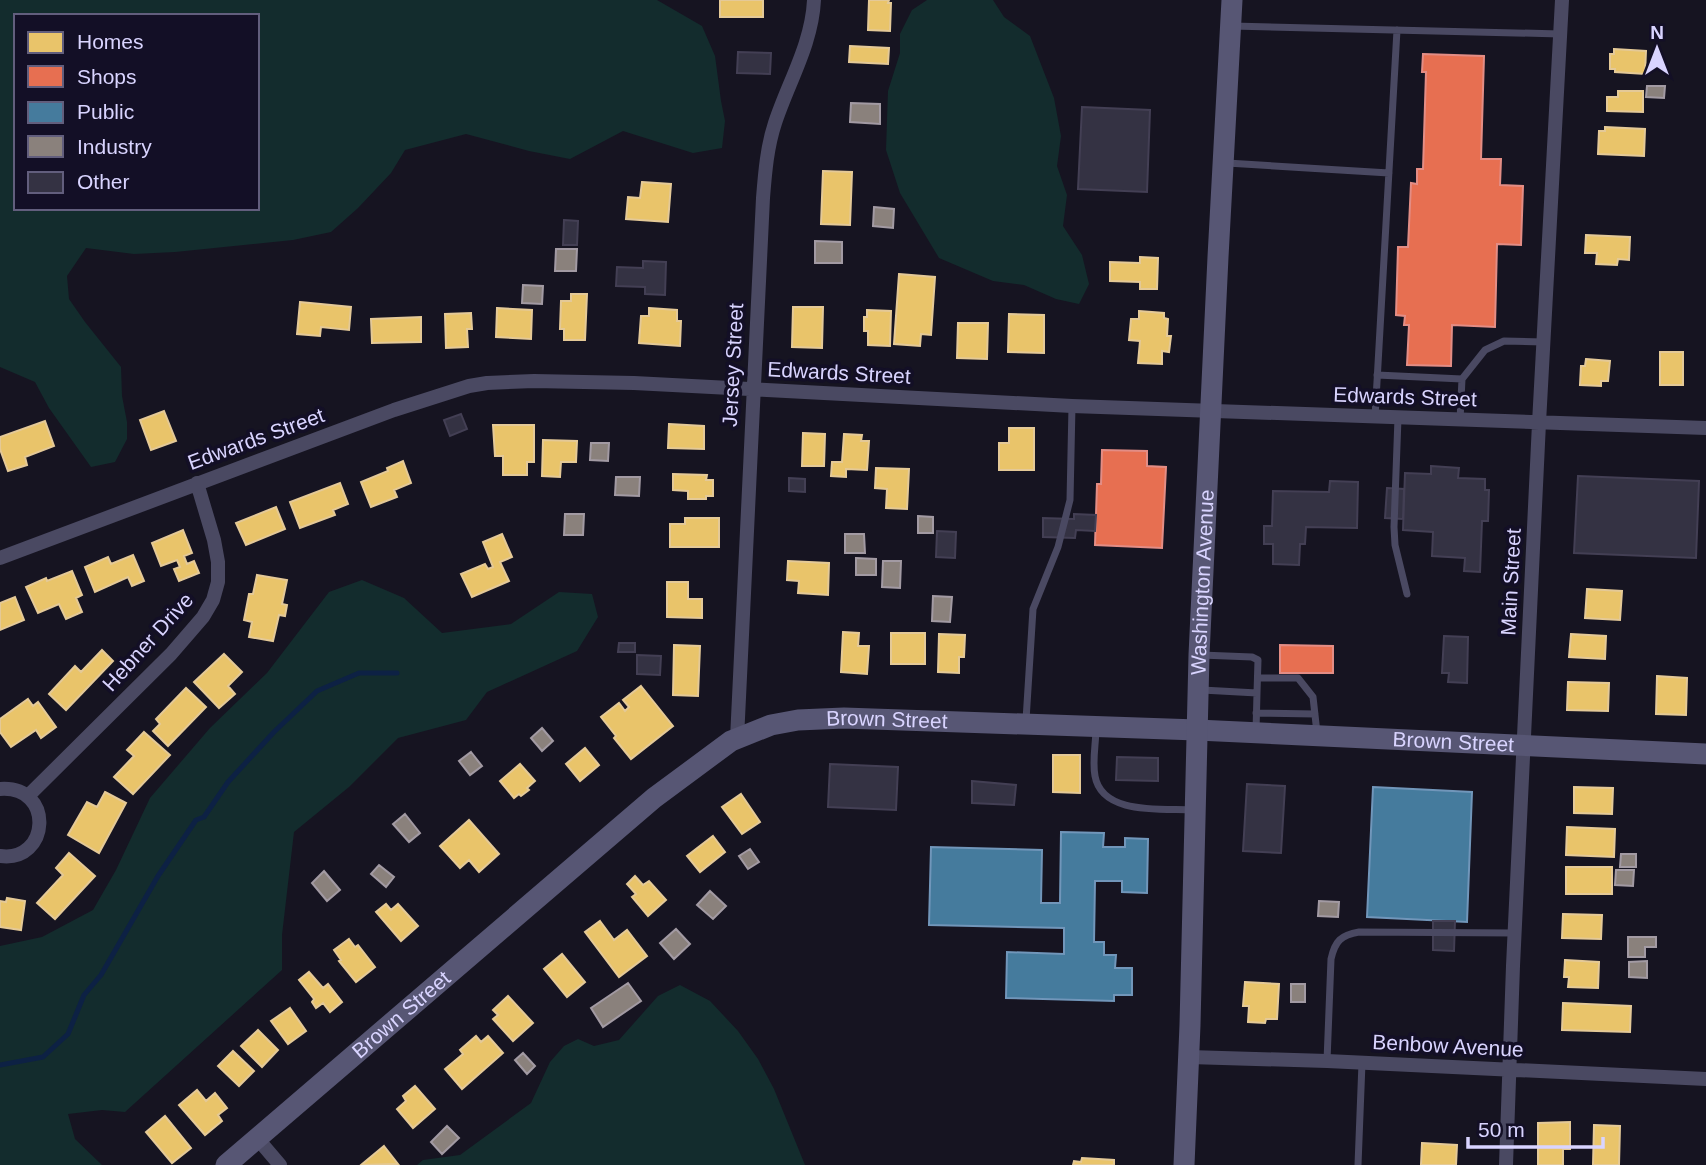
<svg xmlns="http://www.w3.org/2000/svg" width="1706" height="1165" viewBox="0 0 1706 1165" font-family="Helvetica,sans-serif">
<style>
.green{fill:#132c2d;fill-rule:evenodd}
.homes{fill:#e9c46a;stroke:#e4c997;stroke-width:2}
.shops{fill:#e76f51;stroke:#e38d85;stroke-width:2}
.public{fill:#457b9d;stroke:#7196ba;stroke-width:2}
.industry{fill:#8a817c;stroke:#a29aa3;stroke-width:2}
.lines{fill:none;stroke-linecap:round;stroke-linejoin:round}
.stream{stroke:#0d2144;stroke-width:5}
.building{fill:#343243;stroke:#433f54;stroke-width:2}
.lane{stroke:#4a4962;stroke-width:7}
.street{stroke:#4a4962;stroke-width:14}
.secondary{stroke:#575674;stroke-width:21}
.labels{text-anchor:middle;stroke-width:7;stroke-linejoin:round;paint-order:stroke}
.street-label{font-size:21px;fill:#d9d4ff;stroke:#130f26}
</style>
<rect width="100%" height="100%" fill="#161421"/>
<path class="green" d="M0,0H657L702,26L715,56L721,101L725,121L722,148L693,153L623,131L570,159L529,151L466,134L405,150L391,173L358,208L331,232L293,240L175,252L134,254L86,248L67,276L69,299L85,322L121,367L122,396L127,422V439L115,462L91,467L49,408L35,382L0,367ZM16,16H257V208H16Z
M927,0H993L1004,17L1030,36L1054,98L1061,136L1057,166L1067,195L1063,226L1082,255L1089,284L1079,304L1056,299L1024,285L993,281L939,258L900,193L886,150L888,91L900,53V34L912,10Z
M362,580L404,598L442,633L511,624L559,592L592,594L598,617L577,651L487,692L466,720L398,738L349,787L294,832L282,935V970L125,1112L102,1110L68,1114L75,1139L102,1165H0V946L42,937L93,910L116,870L150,798L210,728L267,673L329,592Z
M680,985L710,1001L738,1031L758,1059L774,1089L805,1165H417L423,1160L460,1155L531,1103L550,1062L564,1046L578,1039L594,1046L619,1040L658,996Z"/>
<path class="homes" d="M720,0H763V17H720Z
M869,0H889L888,3H891L890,31L868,30Z
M850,46L889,48L888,64L849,62Z
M1614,49L1646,51L1645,74L1615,72V69H1610V54H1614Z
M1618,91H1643V112L1607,111V97H1618Z
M1605,127L1645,129L1644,156L1598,154L1599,131H1605Z
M823,171L852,172L850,225L821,224Z
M642,182L671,184L668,222L626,219L628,197L640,198Z
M1586,235L1630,237L1629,260L1618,259L1617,265L1596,264L1597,253H1585Z
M1140,257L1158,258L1157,289H1140V282L1110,281V262L1140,263Z
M899,274L935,277L931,335L921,334L920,346L894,344Z
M571,294H587L585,340H564V329H560L561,301H571Z
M300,302L351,307L349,330L321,327L320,336L297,334Z
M793,307H823L822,348L792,347Z
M497,308L532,310L531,339L496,337Z
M649,308L677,310V321H681L680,346L639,343L641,316H649Z
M867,310L891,311L890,346L868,345V331H864V317H867Z
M1139,311L1164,313V318L1168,319L1167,336H1171L1169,352L1162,351V364L1138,363L1140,341L1129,340L1131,319H1139Z
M471,313L472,329H467L468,347L446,348L445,314Z
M1009,314L1044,315V353L1008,352Z
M421,317V342L372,343L371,319Z
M958,323H988L987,359L957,358Z
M1660,352H1683V385H1660Z
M1586,359L1610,361L1608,381H1601V386L1580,385L1581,366H1585Z
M164,411L176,441L151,450L140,420Z
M45,421L54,446L25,457L27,465L8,471L0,449V437Z
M669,424L704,426V449L668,448Z
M493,425H534V462H527V475H503V456H495Z
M1009,428H1034V470H999V443H1009Z
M803,433L825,434L824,466H802Z
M844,434L862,435L861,441H869L867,470L846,469V477L831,476L832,462H842Z
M543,440L577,441L576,462H561L560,477L542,476Z
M403,461L411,483L394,490L397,497L371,507L361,482L388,471L387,468Z
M876,468L909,469L907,509L886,508L887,489L875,488Z
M673,474L707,475L706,480H713V496H706V499H688V491L673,490Z
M340,483L348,504L333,510L335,515L300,528L290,502Z
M276,507L285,529L246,545L236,523Z
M685,518H719V547H670V524H685Z
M183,530L192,553L184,556L187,564L194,561L199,573L179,581L174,569L180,567L177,560L161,566L152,543Z
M502,534L512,557L500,562L509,581L472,597L461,574L485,564L488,569L493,567L483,542Z
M133,555L144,581L132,586L128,577L95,592L85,567L108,557L111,564Z
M788,561L829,563L828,595L798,593L799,581L787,580Z
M72,571L82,595L76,598L82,612L66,619L59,604L38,613L26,587L46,578L47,581Z
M257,575L287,580L282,604L287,605L285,616L279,615L273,641L249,637L252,622L244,620L249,594H253Z
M667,582H688V599H702V618L667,617Z
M1587,589L1622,591L1620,620L1585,618Z
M15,597L24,620L0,630V603Z
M843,632L859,633L858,646H869L867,674L841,672Z
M891,633H925V664H891Z
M939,634L965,635L964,657H959V673L938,672Z
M1571,634L1606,636L1605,659L1569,657Z
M674,645L700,646L698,696L673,695Z
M102,650L113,661L66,710L49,694L75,666L81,672Z
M224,654L242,672L228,686L235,694L219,708L194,682Z
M1657,676L1687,678L1686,715L1656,714Z
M1568,682L1609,683L1608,711L1567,710Z
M641,686L673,726L631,759L614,738L616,736L601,717L619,703L625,711L629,707L623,700Z
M186,688L206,707L168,746L153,731L160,724L156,719Z
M28,699L33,706L38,702L56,727L41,738L36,730L11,747L0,732V719Z
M144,732L170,755L133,794L114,777L134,756L127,750Z
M585,748L599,765L580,781L566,764Z
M1053,755H1080V793L1053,792Z
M520,764L535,781L527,788L529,790L521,796L519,794L514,798L500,781Z
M1574,787L1613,788L1612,814L1574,813Z
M105,792L126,803L99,853L68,835L87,802L97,807Z
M741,794L760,822L742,834L722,807Z
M469,820L499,854L479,872L469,860L460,868L440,846Z
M1567,827L1615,829L1614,857L1566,855Z
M713,836L725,852L700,872L687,856Z
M69,853L95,876L55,919L37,903L63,875L56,868Z
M1566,867H1612V894H1566Z
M635,876L643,885L649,881L666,900L648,916L632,897L636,894L627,884Z
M7,898L25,901L21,930L0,927V901L6,902Z
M386,904L391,910L398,904L418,926L401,941L376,912Z
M1563,914L1602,915L1601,939L1562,938Z
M600,921L614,940L627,930L647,956L619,977L585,932Z
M349,939L355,947L358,945L375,967L356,982L339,961L341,960L334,950Z
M562,954L585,982L567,997L544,969Z
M1565,960L1599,962L1598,988L1568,987L1569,977H1564Z
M309,972L323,988L328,984L342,1002L330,1012L323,1003L316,1008L312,1002L314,999L299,980Z
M1245,982L1279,984L1277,1019H1266L1265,1023L1248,1022L1249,1006H1243Z
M508,996L533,1023L513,1041L493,1019L498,1015L493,1010Z
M1563,1003L1631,1006L1630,1032L1562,1030Z
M290,1008L306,1031L288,1044L271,1021Z
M258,1030L278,1050L262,1067L241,1046Z
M476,1036L481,1042L488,1036L503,1053L462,1089L445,1069L463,1054L460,1050Z
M233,1051L254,1071L239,1086L218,1066Z
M415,1086L435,1109L413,1128L397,1109L406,1101L403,1096Z
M197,1090L206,1101L215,1093L227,1108L218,1115L222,1121L205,1135L179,1105Z
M165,1116L191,1148L172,1163L146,1132Z
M1570,1122V1149H1563V1165H1538V1123Z
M1594,1125L1620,1126L1619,1165H1593Z
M1422,1143L1457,1145L1456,1165H1421Z
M384,1146L398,1164L361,1165Z
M1082,1158L1114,1160V1165H1073L1074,1161L1081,1162Z"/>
<path class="shops" d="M1423,54L1484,56L1481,159H1501L1500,185L1523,186L1521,245L1497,244L1495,327L1452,325L1451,366L1407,365L1409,325H1404L1405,316L1396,315L1398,247H1408L1411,183L1417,184V169H1423L1426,72H1422Z
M1102,450L1147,451V466L1166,467L1162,548L1095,545L1097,484H1101Z
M1280,645L1333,646V673H1280Z"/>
<path class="public" d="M1373,787L1472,792L1467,922L1367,917Z
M1061,832L1104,833L1103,847H1125V838L1148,839L1147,893L1122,892V881H1095L1094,942H1104V955H1116L1115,968H1132V995H1114V1001L1006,998L1007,952L1064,954V928L929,925L931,847L1042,850L1041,903H1060Z"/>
<path class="industry" d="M1647,86H1665L1664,98L1646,97Z
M851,103L880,104V124L850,122Z
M874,207L894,209L893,228L873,226Z
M815,241L842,242V263H815Z
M556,249H577L576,271H555Z
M523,285L543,286L542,304L522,303Z
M591,443H609L608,461L590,460Z
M616,477H640L639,496L615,495Z
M565,514H584L583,535H564Z
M918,516L933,517V533H918Z
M845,534H864L865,553H845Z
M856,558L876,559V575H856Z
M883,561H901L900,588L882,587Z
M933,596L952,597L950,622L932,621Z
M542,728L553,741L542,751L531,738Z
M471,752L482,766L470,775L459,761Z
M405,814L420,833L409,842L393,824Z
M750,849L759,862L748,869L739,856Z
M1621,854H1636V867H1620Z
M379,865L394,877L386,887L371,874Z
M1616,870H1634L1633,886L1615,885Z
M324,871L340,890L327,901L312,883Z
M710,891L726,906L713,919L697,905Z
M1319,901L1339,902L1338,917L1318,916Z
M676,929L690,944L674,959L660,943Z
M1628,937H1656V947H1645V957H1628Z
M1647,961V978L1629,977V962Z
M628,983L641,1001L603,1027L591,1008Z
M1291,984H1305V1002H1291Z
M523,1053L535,1066L527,1074L515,1060Z
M447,1126L459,1138L442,1154L431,1142Z"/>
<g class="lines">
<path class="stream" d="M0,1065L43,1057L68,1034L84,995L101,975L158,876L196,820L204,817L228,782L274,732L317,691L359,673H397"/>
</g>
<path class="building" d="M738,52L771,53L770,74L737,73Z
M1082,107L1150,110L1147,192L1078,189Z
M564,220L578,221L577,245H563Z
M643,261L666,262L665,295L645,294V287L616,286L617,267L643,268Z
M461,414L467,429L450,436L444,420Z
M1431,466L1459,468L1458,478L1485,479V490H1489L1488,521H1482L1480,572L1464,571L1465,558L1432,556L1433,532L1403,530L1405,473L1431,474Z
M1578,476L1699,481L1696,558L1574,553Z
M789,478L805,479V492L789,491Z
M1330,481L1358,482L1357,528L1306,527L1305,544H1300L1299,565L1273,564V544H1264V526H1272L1273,491L1329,492Z
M1387,488L1404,489L1403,519L1385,518Z
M1074,514L1096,515L1095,531L1076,530L1075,538L1043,537V518L1074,519Z
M937,531L956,532L955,558L936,557Z
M1444,636L1468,637L1467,683L1448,682L1449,673H1442Z
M619,643H635V652H618Z
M637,655L661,656L660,675L637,674Z
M1117,757L1158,758V781L1116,780Z
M830,764L898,767L896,810L828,807Z
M972,781L1016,785L1014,805L972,803Z
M1247,784L1285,786L1281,853L1243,851Z
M1433,921H1455L1454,951L1433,950Z"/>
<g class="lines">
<path class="lane" d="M1232,26L1560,34
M1227,163L1389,173
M1377,375L1462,379
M1375,417L1397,30
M1398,418L1394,527L1395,545L1407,594
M1460,420L1462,379L1485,350L1504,341L1543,342
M1201,655L1252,657L1258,660L1257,693
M1258,678H1298L1313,697L1317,733
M1202,690L1257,693L1256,731
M1256,713L1315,714
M1026,720L1033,609L1058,547L1070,500L1072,406
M1096,728C1096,743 1092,761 1095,776C1102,816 1164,808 1194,810
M1327,1061L1331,959C1335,941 1341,935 1359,932L1514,933
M1358,1165L1362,1063"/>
<path class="street" d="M0,558L394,410L469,386L487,383L534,381L634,383L1072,406L1706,428
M737,739L763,198C765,173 767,147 775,123C788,83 812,44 814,0
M0,789C55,785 50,863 0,856
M28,796L171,654L203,617L213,600L218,582V562L214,540L197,483
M1189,1057L1327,1061L1706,1079
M257,1138L280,1165
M1506,1165L1513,966L1539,423L1562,0"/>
<g class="secondary">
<path id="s1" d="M226,1165L654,798L731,741L771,725L798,720L844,718L1197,730L1706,754"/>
<path id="s2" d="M1184,1165L1190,1025L1199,655L1218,257L1232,0"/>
</g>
</g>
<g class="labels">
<g class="street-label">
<text transform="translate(733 365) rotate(-87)" y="7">Jersey Street</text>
<text transform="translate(839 373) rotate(3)" y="7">Edwards Street</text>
<text transform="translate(1405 397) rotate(2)" y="7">Edwards Street</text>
<text transform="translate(256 439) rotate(-20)" y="7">Edwards Street</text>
<text dy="7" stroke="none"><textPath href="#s2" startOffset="583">Washington Avenue</textPath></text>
<text transform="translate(1511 582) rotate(-87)" y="7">Main Street</text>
<text transform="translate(148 642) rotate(-48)" y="7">Hebner Drive</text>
<text dy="7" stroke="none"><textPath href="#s1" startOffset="819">Brown Street</textPath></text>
<text dy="7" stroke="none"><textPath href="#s1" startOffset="1386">Brown Street</textPath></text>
<text dy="7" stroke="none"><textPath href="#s1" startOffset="231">Brown Street</textPath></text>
<text transform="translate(1448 1046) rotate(3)" y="7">Benbow Avenue</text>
</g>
</g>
<rect x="14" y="14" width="245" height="196" fill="#130f26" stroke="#625e7d" stroke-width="2"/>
<rect x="28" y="32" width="35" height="21" fill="#e9c46a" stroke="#625e7d" stroke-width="2"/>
<text x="77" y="49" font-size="21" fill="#d9d4ff">Homes</text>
<rect x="28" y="66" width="35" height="21" fill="#e76f51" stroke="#625e7d" stroke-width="2"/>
<text x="77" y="84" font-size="21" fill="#d9d4ff">Shops</text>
<rect x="28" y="102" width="35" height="21" fill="#457b9d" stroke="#625e7d" stroke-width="2"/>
<text x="77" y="119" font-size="21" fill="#d9d4ff">Public</text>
<rect x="28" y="136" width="35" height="21" fill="#8a817c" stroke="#625e7d" stroke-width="2"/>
<text x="77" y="154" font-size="21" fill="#d9d4ff">Industry</text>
<rect x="28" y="172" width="35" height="21" fill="#343243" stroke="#625e7d" stroke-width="2"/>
<text x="77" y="189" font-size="21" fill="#d9d4ff">Other</text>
<g transform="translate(1657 49)" stroke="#130f26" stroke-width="5" paint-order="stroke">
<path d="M0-5L12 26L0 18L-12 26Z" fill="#d9d4ff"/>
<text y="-10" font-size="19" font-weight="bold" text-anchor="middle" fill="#d9d4ff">N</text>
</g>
<path d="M1468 1137v10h135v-10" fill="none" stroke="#d9d4ff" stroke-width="3.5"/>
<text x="1478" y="1137" font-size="21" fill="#d9d4ff" stroke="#130f26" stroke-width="5" paint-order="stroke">50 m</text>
</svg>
